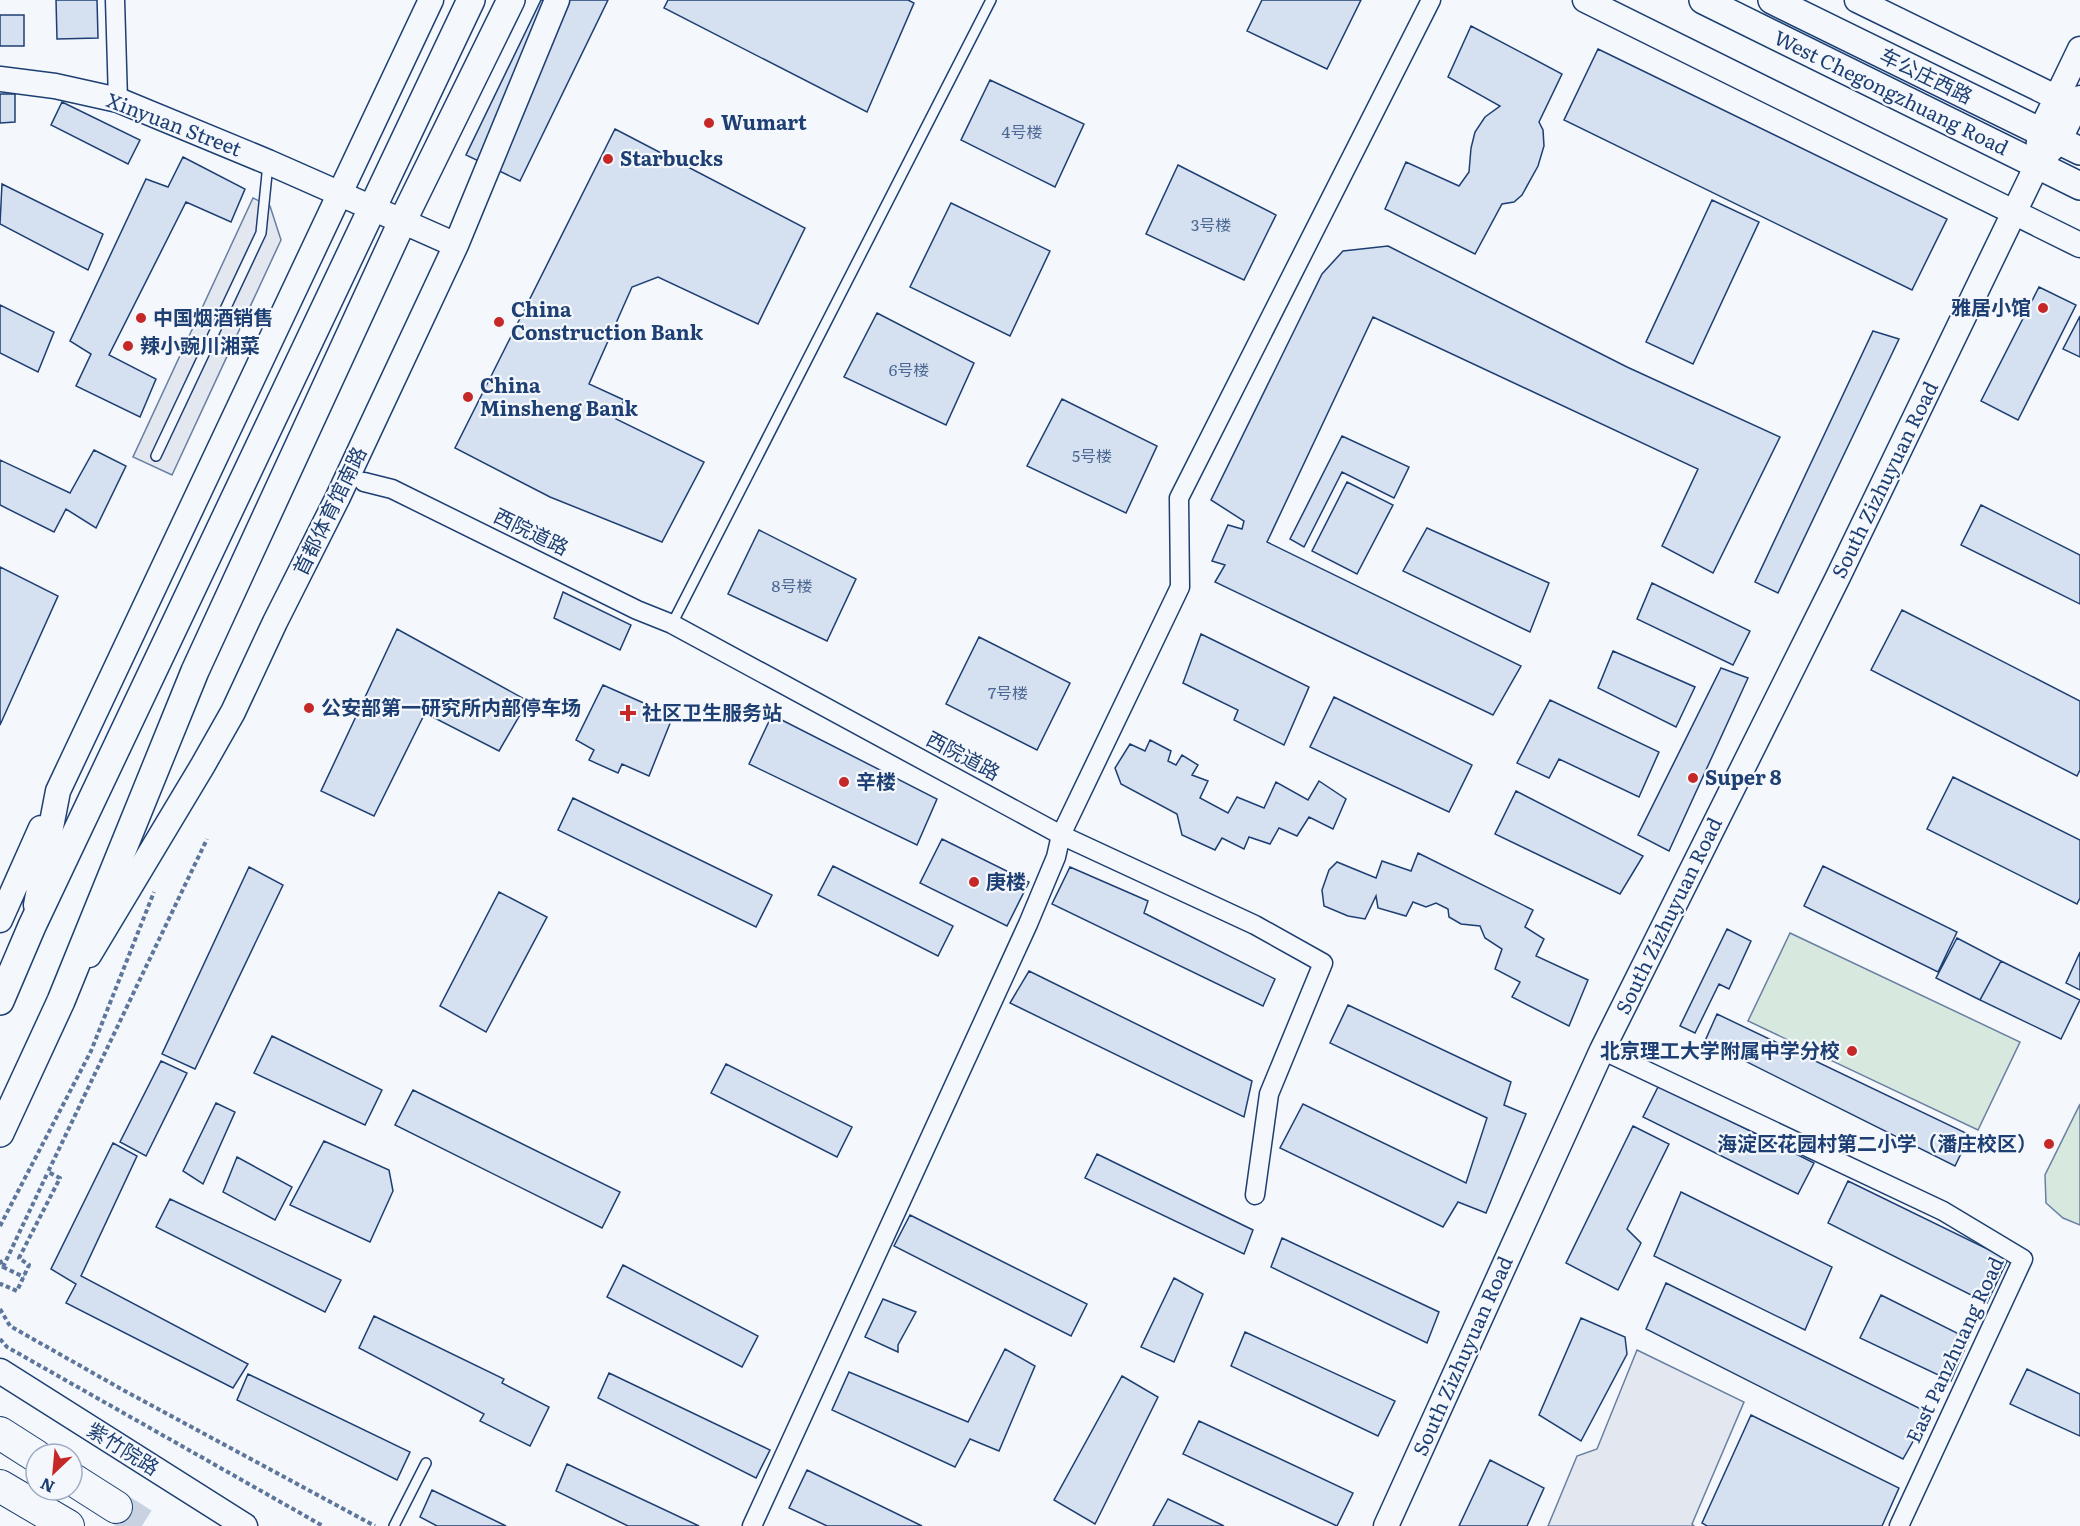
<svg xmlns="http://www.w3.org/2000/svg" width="2080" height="1526" viewBox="0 0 2080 1526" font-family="Literata,'Noto Sans SC',serif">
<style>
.green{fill:#d7e8df;stroke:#687fa3;stroke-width:1.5}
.parking{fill:#e3e8f0;stroke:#687fa3;stroke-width:1.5}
.building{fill:#d5e0f0;stroke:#1d3f73;stroke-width:1.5}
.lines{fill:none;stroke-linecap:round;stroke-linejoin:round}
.highway-tunnel{stroke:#c9d2e0;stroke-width:32;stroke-dasharray:32 16;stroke-linecap:butt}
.lane-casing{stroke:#1d3f73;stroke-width:12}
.street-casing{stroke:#1d3f73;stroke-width:21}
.secondary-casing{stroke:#1d3f73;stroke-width:27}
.primary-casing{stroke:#1d3f73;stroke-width:30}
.highway-casing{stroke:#1d3f73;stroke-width:34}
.path{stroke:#5e769c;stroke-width:4;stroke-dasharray:4.5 3;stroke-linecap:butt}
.lane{stroke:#f4f7fb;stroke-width:9}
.street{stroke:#f4f7fb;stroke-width:18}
.secondary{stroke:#f4f7fb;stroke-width:24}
.primary{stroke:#f4f7fb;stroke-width:27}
.highway{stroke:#f4f7fb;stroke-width:32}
.poi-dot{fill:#c62828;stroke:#f4f7fb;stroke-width:2}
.labels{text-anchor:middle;stroke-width:4.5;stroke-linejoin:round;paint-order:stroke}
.number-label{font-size:16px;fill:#4b6792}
.street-label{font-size:20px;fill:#1d3f73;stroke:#f4f7fb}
.poi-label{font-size:20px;font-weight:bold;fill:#1d3f73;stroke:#f4f7fb;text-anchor:start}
</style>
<rect width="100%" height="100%" fill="#f4f7fb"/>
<path class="green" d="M1790,933L2020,1042L1978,1130L1748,1021Z
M2080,1104V1225L2063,1218L2046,1203L2045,1175Z"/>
<path class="parking" d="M253,198L270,206L281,240L172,475L133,457Z
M1637,1350L1744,1402L1692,1524L1694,1526H1548L1577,1456L1597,1449Z"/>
<path class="building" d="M56,0H97L98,38L57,39Z
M541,0H608L520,181L466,155Z
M668,0H908L914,3L867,112L664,8Z
M1262,0H1361L1327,69L1247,31Z
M0,15H24V46H0Z
M1471,26L1562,74L1539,122L1543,130L1544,146L1538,166L1522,195L1514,202L1502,204L1475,254L1385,209L1406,162L1459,186L1469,172L1471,148L1475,132L1485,117L1500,106L1448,77Z
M1598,49L1947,219L1912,290L1564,120Z
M990,80L1084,124L1055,187L961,140Z
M0,94H15V122L0,123Z
M62,102L140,140L128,164L51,125Z
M615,129L805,228L758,324L658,277L632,287L589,384L624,400L616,419L704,462L662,542L550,497L455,448Z
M183,157L245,189L231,222L186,202L109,355L156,379L140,417L76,386L91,354L70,341L146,179L168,187Z
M1178,165L1276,215L1244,280L1146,234Z
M2,184L103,234L88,270L0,224Z
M1712,200L1759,222L1693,364L1646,342Z
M951,203L1050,251L1010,336L910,287Z
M1388,246L1627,367L1780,437L1713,573L1662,546L1698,469L1373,317L1267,542L1521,666L1493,715L1215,582L1225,565L1212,561L1228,525L1242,529L1244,521L1211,500L1322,274L1343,251Z
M2039,287L2076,305L2018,420L1981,401Z
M0,305L54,332L38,372L0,353Z
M877,313L974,363L946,425L844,377Z
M2080,316V357L2063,349Z
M1873,331L1899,339L1778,593L1755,582Z
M1062,399L1157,446L1126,513L1027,466Z
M1342,436L1409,467L1394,498L1342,472L1304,547L1290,539Z
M94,450L126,466L96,528L66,509L54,532L0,505V460L70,493Z
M1347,482L1393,505L1357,574L1312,551Z
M1981,505L2080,555V604L1961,545Z
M1427,528L1549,583L1530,632L1403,571Z
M759,530L856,579L827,641L728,594Z
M0,567L58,596L0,725Z
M1652,583L1750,631L1733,665L1637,619Z
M563,592L631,625L620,650L554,618Z
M1902,610L2080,701V770L2077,776L1871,670Z
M397,629L528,701L499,751L425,713L374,816L321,791Z
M1201,634L1309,687L1284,745L1234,720L1238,710L1183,683Z
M979,637L1070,683L1037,750L946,704Z
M1613,651L1695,687L1676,727L1598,688Z
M1721,668L1748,678L1669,851L1638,835Z
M603,685L673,716L649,776L622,764L618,773L589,760L594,750L576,740Z
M1334,697L1472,765L1449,812L1310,747Z
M1550,700L1659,752L1639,797L1559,759L1549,778L1517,763Z
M772,715L937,799L917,845L749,764Z
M1150,740L1171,751L1168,761L1176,765L1182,755L1198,765L1192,775L1208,781L1200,798L1228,813L1237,797L1264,808L1276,782L1308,800L1319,781L1346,799L1333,829L1309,817L1297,836L1279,828L1270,844L1249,837L1244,849L1222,838L1215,850L1182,835L1177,814L1121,784L1115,768L1130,744L1145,751Z
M1953,777L2080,840V898L2077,904L1927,829Z
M1516,791L1643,856L1620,894L1495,834Z
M573,798L772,895L756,927L558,830Z
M942,839L1029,882L1007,926L920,883Z
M1418,853L1533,910L1525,927L1544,939L1536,956L1588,980L1569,1026L1512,997L1520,982L1495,969L1502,949L1485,938L1480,926L1461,924L1449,917L1448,909L1436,903L1426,907L1413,902L1406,916L1378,908L1376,896L1365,919L1348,916L1324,906L1322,890L1329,870L1337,862L1376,878L1382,861L1411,871Z
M833,866L953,926L938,956L818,895Z
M1823,866L1957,932L1938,972L1804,906Z
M249,867L283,885L195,1069L162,1054Z
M1070,867L1148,901L1144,913L1275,979L1263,1006L1052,904Z
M499,892L547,917L486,1032L440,1006Z
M1727,929L1751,941L1729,989L1719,984L1695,1033L1680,1026Z
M1957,938L2001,961L1980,1000L1936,978Z
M2080,952V990L2066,983Z
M2001,961L2080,1000L2061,1039L1980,1000Z
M1029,971L1252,1081L1244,1117L1010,1003Z
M1348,1005L1511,1082L1504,1105L1526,1114L1486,1213L1458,1202L1443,1227L1280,1148L1303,1104L1466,1183L1487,1118L1330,1043Z
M1717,1014L1970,1135L1955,1166L1705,1041Z
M272,1036L382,1090L365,1125L254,1073Z
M161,1061L187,1073L146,1156L120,1142Z
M726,1064L852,1127L837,1157L711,1093Z
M1659,1085L1814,1163L1798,1194L1643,1117Z
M413,1090L620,1192L602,1228L395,1125Z
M216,1103L235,1112L203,1184L183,1171Z
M1633,1126L1669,1144L1627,1229L1641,1243L1618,1290L1566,1263Z
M324,1141L389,1170L393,1191L370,1242L290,1205Z
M113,1143L137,1156L81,1276L248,1364L233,1388L66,1303L76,1284L51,1269Z
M1097,1154L1253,1230L1244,1254L1085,1178Z
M237,1157L292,1187L275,1220L223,1192Z
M1848,1181L2008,1259L1987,1303L1828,1223Z
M1681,1192L1832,1267L1805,1330L1654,1256Z
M170,1199L341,1280L325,1312L156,1227Z
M910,1215L1087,1304L1071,1336L894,1246Z
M1282,1238L1439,1312L1427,1343L1271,1267Z
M623,1265L758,1336L742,1367L607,1297Z
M1174,1278L1203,1294L1174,1362L1141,1347Z
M1666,1283L1929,1413L1903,1459L1646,1329Z
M1881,1295L1969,1339L1951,1381L1860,1338Z
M883,1299L916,1312L898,1345V1352L865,1337Z
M374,1316L504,1379L502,1383L549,1407L530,1446L480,1421L484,1414L359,1348Z
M1581,1318L1625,1337L1627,1354L1581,1441L1539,1415Z
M1245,1332L1395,1401L1378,1436L1231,1366Z
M1005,1349L1035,1366L999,1451L970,1439L955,1467L832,1410L849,1372L968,1422Z
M2027,1369L2080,1394V1436L2010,1404Z
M609,1373L770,1450L756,1478L598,1398Z
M248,1374L410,1452L397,1480L237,1400Z
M1122,1376L1158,1397L1095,1524L1054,1500Z
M1751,1415L1899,1488L1882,1526H1707L1702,1523Z
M1199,1421L1353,1493L1337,1526L1183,1454Z
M1490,1460L1544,1488L1527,1526H1459Z
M567,1464L699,1526H628L556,1491Z
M807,1470L922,1526H827L789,1508Z
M432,1490L506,1526H437L420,1517Z
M1168,1499L1224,1526H1153Z"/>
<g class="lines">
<path class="highway-tunnel" d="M116,1507L146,1526"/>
<g class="lane-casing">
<path id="lane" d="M156,456L261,233L268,164
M672,624L991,0
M394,1526L426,1463"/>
</g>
<g class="street-casing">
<path id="street" d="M115,0L118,100
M364,482L392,489L637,610L672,624L1061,835L1255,925L1323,963L1269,1094L1255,1195
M1602,1050L1943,1211L2023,1259L1899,1526
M752,1526L1028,924L1056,857L1061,835L1180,587L1179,498L1431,0"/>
</g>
<g class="secondary-casing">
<path id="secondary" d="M1585,0L2080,245
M1857,0L2080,109
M0,79L55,86L118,100L268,162L456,245
M2038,151L2040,132L2080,49
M36,905L58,791L431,0
M0,920L41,828
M89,955L203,765L233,712L275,622L338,497L456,245L557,0
M0,1371L245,1526
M1386,1526L1602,1050L1837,579L2037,165L2059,141L2080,98"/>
</g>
<g class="primary-casing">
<path id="primary" d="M1703,0L2080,186
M1772,0L2080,151
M0,1001L32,926L471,0
M0,1133L61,1001L195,671L402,222L511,0"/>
</g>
<g class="highway-casing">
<path id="highway" d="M0,1433L36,1456
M72,1479L116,1507
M0,1486L68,1526"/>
</g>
<path class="path" d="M0,1226L91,1051L154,892
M0,1260L3,1267L48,1172
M3,1267L24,1277
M0,1286L1,1284L17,1291L29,1265L19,1258L60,1178L48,1172L207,839
M0,1309L10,1326L123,1390L375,1526
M0,1339L7,1347L323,1526"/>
<use href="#lane" class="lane"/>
<use href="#street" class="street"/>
<use href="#secondary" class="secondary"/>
<use href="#primary" class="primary"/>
<use href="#highway" class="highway"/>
</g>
<g class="poi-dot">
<circle cx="709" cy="123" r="6"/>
<circle cx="608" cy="159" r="6"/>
<circle cx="2043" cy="308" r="6"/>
<circle cx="141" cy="318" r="6"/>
<circle cx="499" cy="322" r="6"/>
<circle cx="128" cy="346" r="6"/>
<circle cx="468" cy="397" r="6"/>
<circle cx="309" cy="708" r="6"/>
<path d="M625 704h6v6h6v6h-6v6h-6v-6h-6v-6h6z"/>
<circle cx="1693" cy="778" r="6"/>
<circle cx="844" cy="782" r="6"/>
<circle cx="974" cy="882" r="6"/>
<circle cx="1852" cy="1051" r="6"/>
<circle cx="2049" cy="1144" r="6"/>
</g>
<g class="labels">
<g class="number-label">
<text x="1022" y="138">4号楼</text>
<text x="1211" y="231">3号楼</text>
<text x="909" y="376">6号楼</text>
<text x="1092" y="462">5号楼</text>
<text x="792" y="592">8号楼</text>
<text x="1008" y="699">7号楼</text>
</g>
<g class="street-label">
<text transform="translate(1926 76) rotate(26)" y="7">车公庄西路</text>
<text transform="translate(1891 93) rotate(26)" y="7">West Chegongzhuang Road</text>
<text transform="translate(174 125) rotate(21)" y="7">Xinyuan Street</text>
<text transform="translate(1885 480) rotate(-64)" y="7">South Zizhuyuan Road</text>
<text transform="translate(330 511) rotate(-64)" y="7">首都体育馆南路</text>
<text transform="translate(531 532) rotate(26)" y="7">西院道路</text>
<text transform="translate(963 756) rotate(28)" y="7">西院道路</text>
<text transform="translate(1669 916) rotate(-64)" y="7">South Zizhuyuan Road</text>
<text transform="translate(1955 1350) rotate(-65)" y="7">East Panzhuang Road</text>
<text transform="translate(1463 1356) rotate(-66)" y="7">South Zizhuyuan Road</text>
<text transform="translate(123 1449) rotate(32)" y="7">紫竹院路</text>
</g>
<g class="poi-label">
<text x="721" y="130">Wumart</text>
<text x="620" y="166">Starbucks</text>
<text x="2031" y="315" text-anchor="end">雅居小馆</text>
<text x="511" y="317">China<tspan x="511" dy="23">Construction Bank</tspan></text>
<text x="153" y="325">中国烟酒销售</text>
<text x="140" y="353">辣小豌川湘菜</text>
<text x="480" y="393">China<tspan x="480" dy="23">Minsheng Bank</tspan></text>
<text x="321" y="715">公安部第一研究所内部停车场</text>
<text x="642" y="720">社区卫生服务站</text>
<text x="1705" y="785">Super 8</text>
<text x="856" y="789">辛楼</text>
<text x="986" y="889">庚楼</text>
<text x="1840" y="1058" text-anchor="end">北京理工大学附属中学分校</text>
<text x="2037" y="1151" text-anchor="end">海淀区花园村第二小学（潘庄校区）</text>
</g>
</g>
<g transform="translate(54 1472) rotate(206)"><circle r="28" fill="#f4f7fb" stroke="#9eadc5" stroke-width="1.5"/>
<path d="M0-4.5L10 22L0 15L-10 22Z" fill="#c62828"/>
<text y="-9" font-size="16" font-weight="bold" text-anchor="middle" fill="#1d3f73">N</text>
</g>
</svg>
